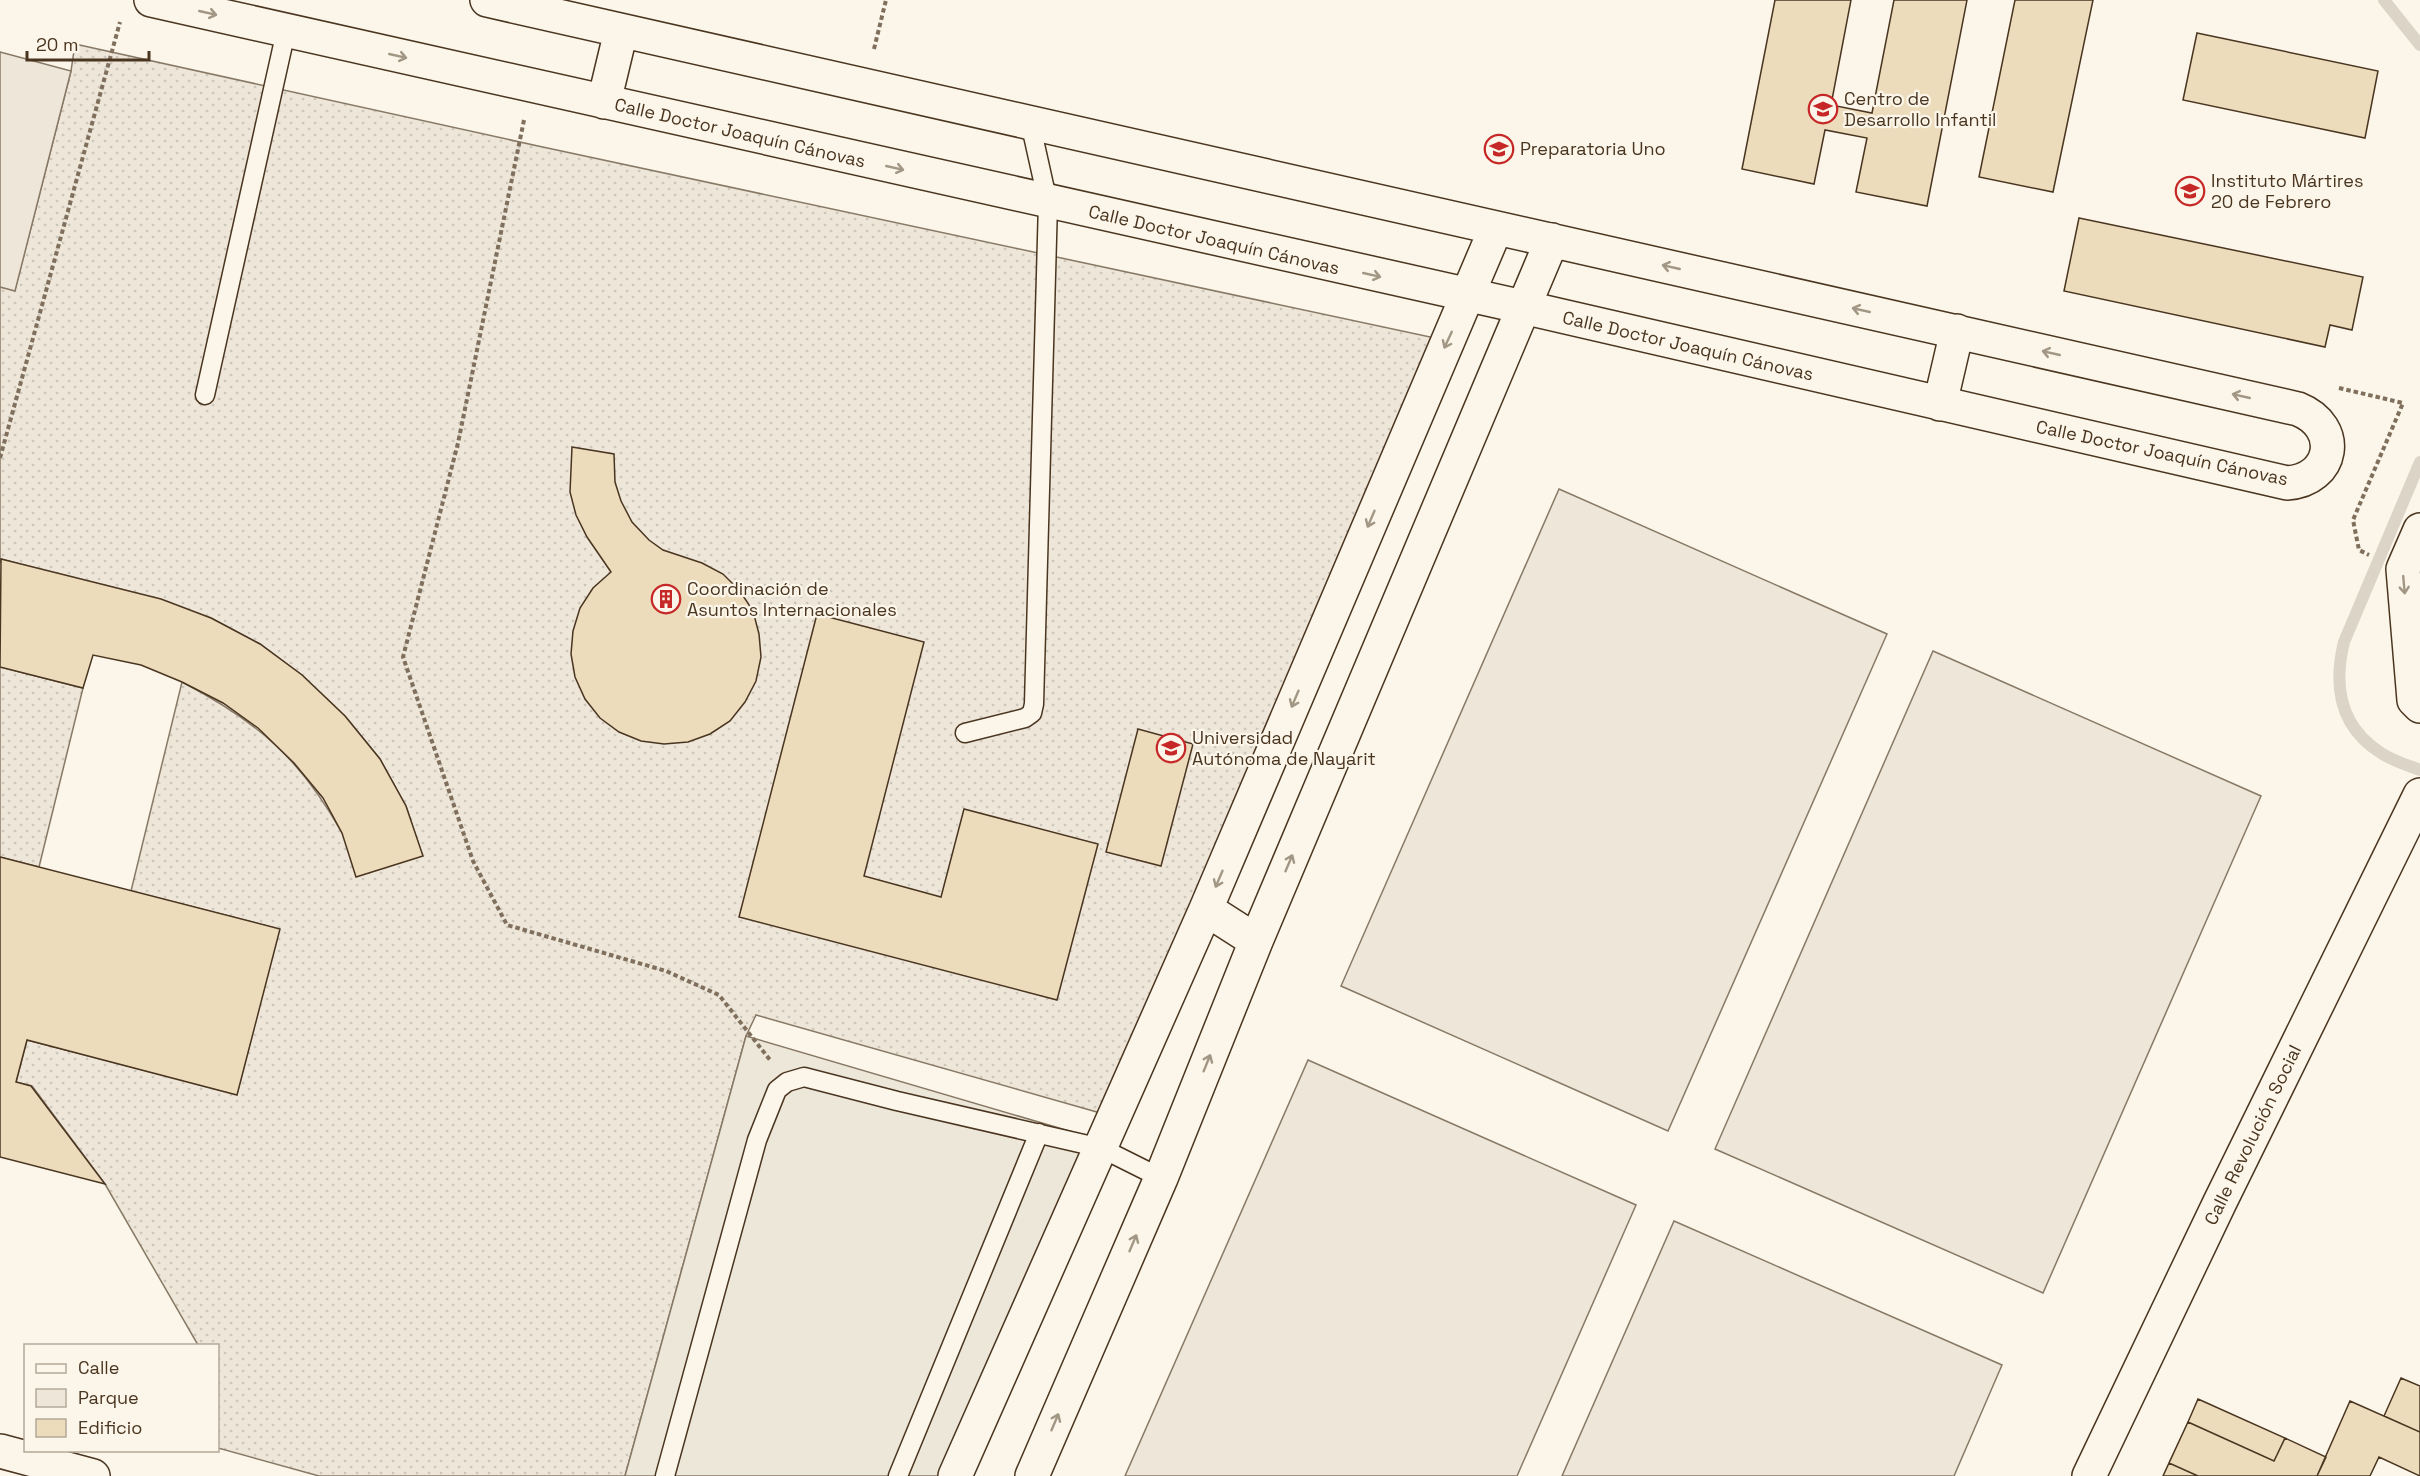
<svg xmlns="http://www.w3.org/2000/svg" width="2420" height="1476" viewBox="0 0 2420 1476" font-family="'Space Grotesk',sans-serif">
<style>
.grass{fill:url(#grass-dots);stroke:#887966;stroke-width:1.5}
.green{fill:#ede6d9;stroke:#887966;stroke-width:1.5}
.parking{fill:#ede7d9;stroke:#887966;stroke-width:1.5}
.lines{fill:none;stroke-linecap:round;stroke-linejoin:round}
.stream{stroke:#dcd4c6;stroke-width:12}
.building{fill:#ecdcbc;stroke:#4a3520;stroke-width:1.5}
.lane-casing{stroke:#4a3520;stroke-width:21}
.street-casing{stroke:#4a3520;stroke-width:36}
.secondary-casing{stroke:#4a3520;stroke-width:36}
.path{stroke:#7f6f5c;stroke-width:4;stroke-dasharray:4.5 3;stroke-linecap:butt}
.lane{stroke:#fbf6e9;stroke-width:18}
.street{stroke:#fbf6e9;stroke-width:33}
.secondary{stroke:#fbf6e9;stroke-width:33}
.oneway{stroke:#a29684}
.labels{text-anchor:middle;stroke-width:4.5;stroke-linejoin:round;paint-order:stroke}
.poi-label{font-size:18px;fill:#4a3520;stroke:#fbf6e9;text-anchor:start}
.street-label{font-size:18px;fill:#4a3520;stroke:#fbf6e9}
</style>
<defs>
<pattern id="grass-dots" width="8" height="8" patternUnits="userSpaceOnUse" patternTransform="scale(1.5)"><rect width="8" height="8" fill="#ede6d9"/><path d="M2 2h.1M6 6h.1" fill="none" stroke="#cdc6ba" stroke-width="1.8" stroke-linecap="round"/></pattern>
</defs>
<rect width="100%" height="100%" fill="#fbf6e9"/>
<path class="grass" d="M75,44L538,146L1449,341L1111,1116L756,1015L746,1036L625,1476H319L218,1448V1346L198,1345L105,1184L32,1086L16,1082L27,1040L237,1094L279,929L131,891L182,682C257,721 301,759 342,833L422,855L406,806L380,759L345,716L302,675L260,644L211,618L1,559L0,563V287L15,290L71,71Z
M0,667L83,688L39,867L0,857Z"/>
<path class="green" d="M0,52L71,71L15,291L0,287Z
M1559,489L1887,634L1668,1131L1341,986Z
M1933,651L2261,796L2043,1293L1715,1149Z
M1308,1060L1636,1205L1517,1476H1125Z
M1674,1221L2002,1365L1954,1476H1562Z"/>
<path class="parking" d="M746,1036L1093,1138L948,1476H625Z"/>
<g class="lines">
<path class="stream" d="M2384,0L2420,45
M2420,462L2344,642C2333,687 2340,727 2381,753C2393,761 2407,765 2420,770"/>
</g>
<path class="building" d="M1775,0H1851L1831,105L1872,113L1894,0H1967L1927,206L1856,192L1867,138L1825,130L1814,184L1742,169Z
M2015,0H2093L2053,192L1979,177Z
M2197,33L2378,71L2365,138L2183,100Z
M2079,218L2363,277L2352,330L2330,325L2325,347L2064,291Z
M572,447L614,454L615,482L621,501L632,522L649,540L663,550L702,563L723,574L740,591L753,611L759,634L761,657L756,681L745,702L730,721L710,734L688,742L664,744L641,741L619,732L600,718L585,699L575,677L571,654L573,631L580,608L593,588L611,572L587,537L576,515L570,492Z
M1,559L161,599L211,618L260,644L302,675L345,716L380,759L406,806L423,856L356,877L342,833L323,798L294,763L258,728L223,703L182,682L141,665L93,655L83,688L0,667Z
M817,614L924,642L864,876L941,897L964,809L1098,844L1057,1000L739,917Z
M1138,729L1193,744L1161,866L1106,852Z
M0,857L280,929L237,1095L27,1040L16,1082L31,1086L105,1184L0,1157Z
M2401,1378L2420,1386V1432L2384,1416Z
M2198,1399L2285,1438L2274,1461L2188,1422Z
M2350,1401L2420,1432V1476L2379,1457L2370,1476H2317Z
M2188,1422L2274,1461L2285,1438L2326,1457L2317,1476H2198L2169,1463Z
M2169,1463L2198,1476H2163Z"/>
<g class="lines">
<g class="lane-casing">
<path id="lane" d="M205,395L286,31
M965,733L1025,718L1032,713L1034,704L1048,203L1030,122
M665,1476L757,1140L777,1090L787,1082L804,1077L897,1101L1101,1148L1161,1178
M898,1476L1039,1133"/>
</g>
<g class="street-casing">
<path id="street" d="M151,0L1523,307L2287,483C2334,480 2343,427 2298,409L487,0
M604,102L621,31
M1940,404L1957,331
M2420,530L2403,569L2414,700L2420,706
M1206,909L1256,941
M0,1451L93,1476
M955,1476L1206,909L1496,228
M1032,1476L1161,1178L1256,941L1552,240"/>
</g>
<g class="secondary-casing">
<path id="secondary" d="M2089,1476L2220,1202L2420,795"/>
</g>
<path class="path" d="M874,49L886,0
M524,120L458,443L403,657L473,861L507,925L666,971L719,995L770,1060
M2339,388L2403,403L2353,520L2359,550L2369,555
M0,458L120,22"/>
<use href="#lane" class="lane"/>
<use href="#street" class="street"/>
<use href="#secondary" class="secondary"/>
</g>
<defs><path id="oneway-shaft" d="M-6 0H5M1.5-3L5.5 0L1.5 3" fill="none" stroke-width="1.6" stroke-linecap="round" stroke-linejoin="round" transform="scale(1.5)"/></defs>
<g class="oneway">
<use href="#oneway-shaft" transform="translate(208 13) rotate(13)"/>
<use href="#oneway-shaft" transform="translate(398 56) rotate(13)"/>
<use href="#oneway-shaft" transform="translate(895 168) rotate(13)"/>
<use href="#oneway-shaft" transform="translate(1671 267) rotate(-167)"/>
<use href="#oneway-shaft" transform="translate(1372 275) rotate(13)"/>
<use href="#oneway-shaft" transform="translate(1861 310) rotate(-167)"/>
<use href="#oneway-shaft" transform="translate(1448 340) rotate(115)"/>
<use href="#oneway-shaft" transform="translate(2051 353) rotate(-167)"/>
<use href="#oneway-shaft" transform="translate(2241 396) rotate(-167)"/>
<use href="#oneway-shaft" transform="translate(1371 519) rotate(113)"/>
<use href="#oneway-shaft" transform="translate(2404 585) rotate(85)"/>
<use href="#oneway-shaft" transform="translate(1295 699) rotate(113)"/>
<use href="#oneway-shaft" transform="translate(1289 863) rotate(-67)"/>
<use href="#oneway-shaft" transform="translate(1219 879) rotate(113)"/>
<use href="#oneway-shaft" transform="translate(1207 1063) rotate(-68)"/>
<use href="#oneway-shaft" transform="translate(1133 1243) rotate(-67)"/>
<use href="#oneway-shaft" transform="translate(1055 1422) rotate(-67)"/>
</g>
<defs>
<g id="school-ring" transform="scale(1.5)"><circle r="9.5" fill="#fbf6e9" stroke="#c62828" stroke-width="1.5"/><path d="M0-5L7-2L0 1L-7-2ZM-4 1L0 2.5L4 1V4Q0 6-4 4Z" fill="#c62828"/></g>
<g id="university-ring" transform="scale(1.5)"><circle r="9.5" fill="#fbf6e9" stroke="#c62828" stroke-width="1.5"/><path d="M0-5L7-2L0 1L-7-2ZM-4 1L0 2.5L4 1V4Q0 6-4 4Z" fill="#c62828"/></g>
<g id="building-ring" transform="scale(1.5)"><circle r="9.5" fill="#fbf6e9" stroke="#c62828" stroke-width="1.5"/><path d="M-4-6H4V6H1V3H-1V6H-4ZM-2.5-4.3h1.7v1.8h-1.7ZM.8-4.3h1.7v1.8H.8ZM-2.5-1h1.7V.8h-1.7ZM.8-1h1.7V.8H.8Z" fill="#c62828"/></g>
</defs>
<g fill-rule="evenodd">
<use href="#school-ring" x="1823" y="109"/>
<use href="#university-ring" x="1499" y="149"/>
<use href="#school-ring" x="2190" y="191"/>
<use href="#building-ring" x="666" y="599"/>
<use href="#university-ring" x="1171" y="748"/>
</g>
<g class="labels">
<g class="poi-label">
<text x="1844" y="105">Centro de<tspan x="1844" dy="21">Desarrollo Infantil</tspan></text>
<text x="1520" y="155">Preparatoria Uno</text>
<text x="2211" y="187">Instituto Mártires<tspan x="2211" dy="21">20 de Febrero</tspan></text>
<text x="687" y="595">Coordinación de<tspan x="687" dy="21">Asuntos Internacionales</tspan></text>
<text x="1192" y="744">Universidad<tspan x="1192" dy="21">Autónoma de Nayarit</tspan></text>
</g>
<g class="street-label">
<text transform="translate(740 133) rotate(13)" y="6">Calle Doctor Joaquín Cánovas</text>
<text transform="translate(1214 240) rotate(13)" y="6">Calle Doctor Joaquín Cánovas</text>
<text transform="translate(1688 346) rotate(13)" y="6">Calle Doctor Joaquín Cánovas</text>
<text transform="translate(2162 453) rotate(12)" y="6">Calle Doctor Joaquín Cánovas</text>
<text transform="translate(2253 1135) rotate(-64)" y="6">Calle Revolución Social</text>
</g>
</g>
<rect x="24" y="1344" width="195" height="108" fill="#fbf6e9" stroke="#b4a999" stroke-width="1.5"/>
<rect x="36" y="1364" width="30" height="9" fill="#fbf6e9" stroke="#b4a999" stroke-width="1.5"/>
<text x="78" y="1374" font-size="18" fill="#4a3520">Calle</text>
<rect x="36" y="1389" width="30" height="18" fill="#ede6d9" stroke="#b4a999" stroke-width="1.5"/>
<text x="78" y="1404" font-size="18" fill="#4a3520">Parque</text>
<rect x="36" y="1419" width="30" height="18" fill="#ecdcbc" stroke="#b4a999" stroke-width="1.5"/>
<text x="78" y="1434" font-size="18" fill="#4a3520">Edificio</text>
<path d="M27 51v9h122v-9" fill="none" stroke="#4a3520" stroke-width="3"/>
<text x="36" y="51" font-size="18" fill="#4a3520" stroke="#fbf6e9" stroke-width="4.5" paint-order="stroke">20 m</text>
</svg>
